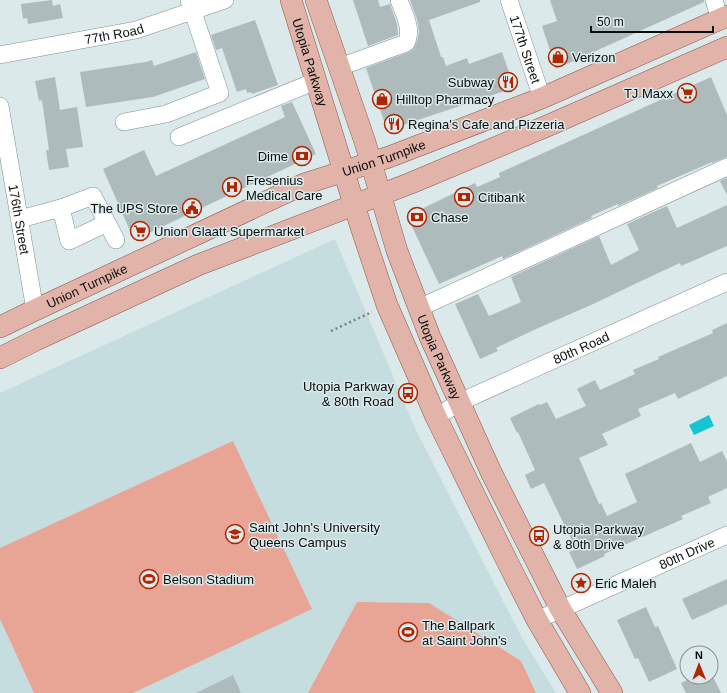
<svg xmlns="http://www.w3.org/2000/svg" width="727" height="693" viewBox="0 0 727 693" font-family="Helvetica,sans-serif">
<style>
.built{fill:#c6dde0}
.green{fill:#e8a494}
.water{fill:#16c4d3}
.building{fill:#aebbbc}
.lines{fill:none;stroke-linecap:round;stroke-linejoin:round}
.minor-casing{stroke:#828e90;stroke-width:18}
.major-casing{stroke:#8a584c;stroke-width:22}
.path{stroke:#788283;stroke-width:2.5;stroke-dasharray:2 3;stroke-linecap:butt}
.minor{stroke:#fff;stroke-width:17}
.major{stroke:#e2b3a8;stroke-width:21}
.labels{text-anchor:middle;stroke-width:3;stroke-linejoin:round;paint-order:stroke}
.street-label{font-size:13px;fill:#090e0e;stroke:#dbe9eb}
.poi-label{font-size:13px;fill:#090e0e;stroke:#dbe9eb;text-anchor:start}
</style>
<rect width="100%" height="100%" fill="#dbe9eb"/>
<path class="built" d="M335,239L416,430L522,638L556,693H0V393Z"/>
<path class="green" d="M233,441L312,609L133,693H34L0,619V548Z
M357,602L429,603L521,661L536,693H308Z"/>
<path class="water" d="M709,415L714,426L694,435L689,425Z"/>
<path class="building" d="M52,0L53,6L60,4L63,18L28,24L27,18L23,19L21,4Z
M353,0H378L380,7L390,4L397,24L398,35L368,46Z
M410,0H480V2L429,20L441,57H443L446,66L467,58L469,64L502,52L513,84L511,89L391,129L386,127L366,68L409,52L413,50L417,41L419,32L417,19Z
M550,0H704V2L556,69L542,26L557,21Z
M255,20L278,85L252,94L251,92L247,93L246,89L237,92L222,48L216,50L211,35Z
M196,52L205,79L153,97L86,107L80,72L146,62L152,60L154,66Z
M55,77L60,110L77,107L83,147L66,149L69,167L49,170L46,150H49L42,100L39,101L35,81Z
M711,77L727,115V157L712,163V162L657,186L658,188L618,206V204L591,216L592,218L503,259L502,256L439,284L407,216L475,183L477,187L500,177L499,173Z
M292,102L316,154L134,240L103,169L144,150L156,176L285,117L281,106Z
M727,178V195L720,181Z
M727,205V246L681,266L680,263L656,274L591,305L536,329L496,348L498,351L480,359L455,304L478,294L489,316L521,302L511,277L599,236L611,265L639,250L627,224L667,206L677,228Z
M727,323V376L678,399L675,393L638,409L641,416L602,434L608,445L579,458L599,504L601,503L607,516L637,502L625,474L691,443L700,462L722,451L727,461V488L708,497L711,503L681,516L683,519L604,554L605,556L577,569L569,552L576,549L544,483L531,489L525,475L535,470L518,432L517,433L510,418L539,404L540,405L547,402L556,419L586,406L577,389L595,380L600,390L635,374L633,370L659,359L658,357L713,333L712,330Z
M727,579V604L692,620L682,599Z
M646,607L655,627L658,626L677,669L649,682L638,658L635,659L617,620Z
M233,675L241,693H196Z
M693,677H713L721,693H686L681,683Z"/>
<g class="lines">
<g class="minor-casing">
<g id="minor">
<path id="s1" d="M509,0L542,98"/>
<path d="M714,0L720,19"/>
<path id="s2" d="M0,55L136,30L225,0"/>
<path d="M340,67L406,43C413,29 404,14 399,0"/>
<path id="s3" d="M0,106L35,310"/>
<path d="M124,122L166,114L220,93L189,0"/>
<path d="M179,137L316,81"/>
<path d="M61,208L69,241L107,223"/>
<path d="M20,219L61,208L93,196L116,240"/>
<path d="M419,308L727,167"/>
<path id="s4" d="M436,417L460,402L727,282"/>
<path id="s5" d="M537,620L727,535"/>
</g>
</g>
<g class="major-casing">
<g id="major">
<path id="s6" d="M291,0L361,227L387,305L436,417L508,563L537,620L580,693"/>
<path id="s7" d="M316,0L365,142L397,251L430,337L491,472L561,610L612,693"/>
<path id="s8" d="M0,327L35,310L304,184L389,157L542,98L727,16"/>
<path d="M0,358L36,340L198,265L411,183L547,126L727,47"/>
</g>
</g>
<path class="path" d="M331,331L372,312"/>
<use href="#minor" class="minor"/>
<use href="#major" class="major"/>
</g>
<defs>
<g id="shop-ring" transform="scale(1)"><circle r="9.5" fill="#dbe9eb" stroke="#b12600" stroke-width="1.5"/><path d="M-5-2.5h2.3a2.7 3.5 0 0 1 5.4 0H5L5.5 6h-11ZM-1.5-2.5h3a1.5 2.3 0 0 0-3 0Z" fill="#b12600"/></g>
<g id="restaurant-ring" transform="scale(1)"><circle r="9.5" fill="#dbe9eb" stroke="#b12600" stroke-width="1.5"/><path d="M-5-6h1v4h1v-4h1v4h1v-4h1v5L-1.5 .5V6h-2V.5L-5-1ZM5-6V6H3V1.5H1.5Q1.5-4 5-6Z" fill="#b12600"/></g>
<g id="supermarket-ring" transform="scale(1)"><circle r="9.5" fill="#dbe9eb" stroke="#b12600" stroke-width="1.5"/><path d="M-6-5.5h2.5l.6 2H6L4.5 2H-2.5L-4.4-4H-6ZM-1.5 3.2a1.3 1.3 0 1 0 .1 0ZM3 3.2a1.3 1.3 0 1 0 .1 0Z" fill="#b12600"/></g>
<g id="bank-ring" transform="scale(1)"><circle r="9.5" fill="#dbe9eb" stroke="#b12600" stroke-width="1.5"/><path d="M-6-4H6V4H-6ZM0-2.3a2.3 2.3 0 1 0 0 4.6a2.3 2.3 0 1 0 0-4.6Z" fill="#b12600"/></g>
<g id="hospital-ring" transform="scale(1)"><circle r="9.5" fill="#dbe9eb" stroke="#b12600" stroke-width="1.5"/><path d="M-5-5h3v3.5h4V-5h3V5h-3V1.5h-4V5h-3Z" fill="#b12600"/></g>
<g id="civic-ring" transform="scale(1)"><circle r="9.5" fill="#dbe9eb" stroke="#b12600" stroke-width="1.5"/><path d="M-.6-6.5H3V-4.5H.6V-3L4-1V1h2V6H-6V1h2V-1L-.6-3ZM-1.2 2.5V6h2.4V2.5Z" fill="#b12600"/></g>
<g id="bus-ring" transform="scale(1)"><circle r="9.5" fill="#dbe9eb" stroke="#b12600" stroke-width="1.5"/><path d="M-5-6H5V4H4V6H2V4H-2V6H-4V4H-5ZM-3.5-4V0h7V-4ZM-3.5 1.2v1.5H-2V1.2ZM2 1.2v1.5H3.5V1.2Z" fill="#b12600"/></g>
<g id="university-ring" transform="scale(1)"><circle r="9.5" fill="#dbe9eb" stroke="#b12600" stroke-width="1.5"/><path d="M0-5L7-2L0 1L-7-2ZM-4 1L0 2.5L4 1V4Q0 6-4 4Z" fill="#b12600"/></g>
<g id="stadium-ring" transform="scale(1)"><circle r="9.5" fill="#dbe9eb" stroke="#b12600" stroke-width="1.5"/><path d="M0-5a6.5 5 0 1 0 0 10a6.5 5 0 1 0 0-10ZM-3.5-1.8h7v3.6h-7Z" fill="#b12600"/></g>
<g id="sight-ring" transform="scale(1)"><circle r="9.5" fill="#dbe9eb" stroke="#b12600" stroke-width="1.5"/><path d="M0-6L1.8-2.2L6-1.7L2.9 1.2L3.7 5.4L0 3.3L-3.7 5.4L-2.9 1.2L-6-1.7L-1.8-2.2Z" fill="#b12600"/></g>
</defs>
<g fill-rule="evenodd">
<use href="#shop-ring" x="558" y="57"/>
<use href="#restaurant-ring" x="508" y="82"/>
<use href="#supermarket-ring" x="687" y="93"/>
<use href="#shop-ring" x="382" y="99"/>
<use href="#restaurant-ring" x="394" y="124"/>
<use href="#bank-ring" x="302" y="156"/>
<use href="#hospital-ring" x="232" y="187"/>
<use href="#bank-ring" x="464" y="197"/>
<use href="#civic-ring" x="192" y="208"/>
<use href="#bank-ring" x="417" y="217"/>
<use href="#supermarket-ring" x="140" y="231"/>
<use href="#bus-ring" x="408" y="393"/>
<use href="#university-ring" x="235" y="534"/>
<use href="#bus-ring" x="539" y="536"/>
<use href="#stadium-ring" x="149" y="579"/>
<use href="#sight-ring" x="581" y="583"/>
<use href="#stadium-ring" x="408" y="632"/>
</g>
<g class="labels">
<g class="street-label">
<text dy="5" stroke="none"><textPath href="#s2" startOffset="116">77th Road</textPath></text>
<text dy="5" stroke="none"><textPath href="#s1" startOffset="52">177th Street</textPath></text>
<text dy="5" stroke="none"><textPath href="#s6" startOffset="65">Utopia Parkway</textPath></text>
<text dy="5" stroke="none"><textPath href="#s8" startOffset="420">Union Turnpike</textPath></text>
<text dy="5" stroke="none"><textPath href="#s3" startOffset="115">176th Street</textPath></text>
<text dy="5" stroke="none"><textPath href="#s8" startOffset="96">Union Turnpike</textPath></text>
<text dy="5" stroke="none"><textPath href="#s4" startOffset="161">80th Road</textPath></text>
<text dy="5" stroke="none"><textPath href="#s7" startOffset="378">Utopia Parkway</textPath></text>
<text dy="5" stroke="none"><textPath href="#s5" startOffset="164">80th Drive</textPath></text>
</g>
<g class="poi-label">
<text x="572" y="62">Verizon</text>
<text x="494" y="87" text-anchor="end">Subway</text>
<text x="673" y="98" text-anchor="end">TJ Maxx</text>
<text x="396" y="104">Hilltop Pharmacy</text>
<text x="408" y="129">Regina's Cafe and Pizzeria</text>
<text x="288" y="161" text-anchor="end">Dime</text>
<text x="246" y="185">Fresenius<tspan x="246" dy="15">Medical Care</tspan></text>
<text x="478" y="202">Citibank</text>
<text x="178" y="213" text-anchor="end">The UPS Store</text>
<text x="431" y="222">Chase</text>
<text x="154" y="236">Union Glaatt Supermarket</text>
<text x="394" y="391" text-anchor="end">Utopia Parkway<tspan x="394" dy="15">&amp; 80th Road</tspan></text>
<text x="249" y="532">Saint John's University<tspan x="249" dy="15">Queens Campus</tspan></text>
<text x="553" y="534">Utopia Parkway<tspan x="553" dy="15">&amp; 80th Drive</tspan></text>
<text x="163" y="584">Belson Stadium</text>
<text x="595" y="588">Eric Maleh</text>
<text x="422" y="630">The Ballpark<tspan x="422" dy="15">at Saint John's</tspan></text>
</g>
</g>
<g transform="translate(699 665) rotate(359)"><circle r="19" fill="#dbe9eb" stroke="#879193"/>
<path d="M0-3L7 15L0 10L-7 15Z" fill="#b12600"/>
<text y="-6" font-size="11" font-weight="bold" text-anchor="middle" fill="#090e0e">N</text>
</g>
<path d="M591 26v6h122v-6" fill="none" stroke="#090e0e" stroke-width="2"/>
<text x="597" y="26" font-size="12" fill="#090e0e" stroke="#dbe9eb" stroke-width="3" paint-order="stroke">50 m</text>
</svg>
